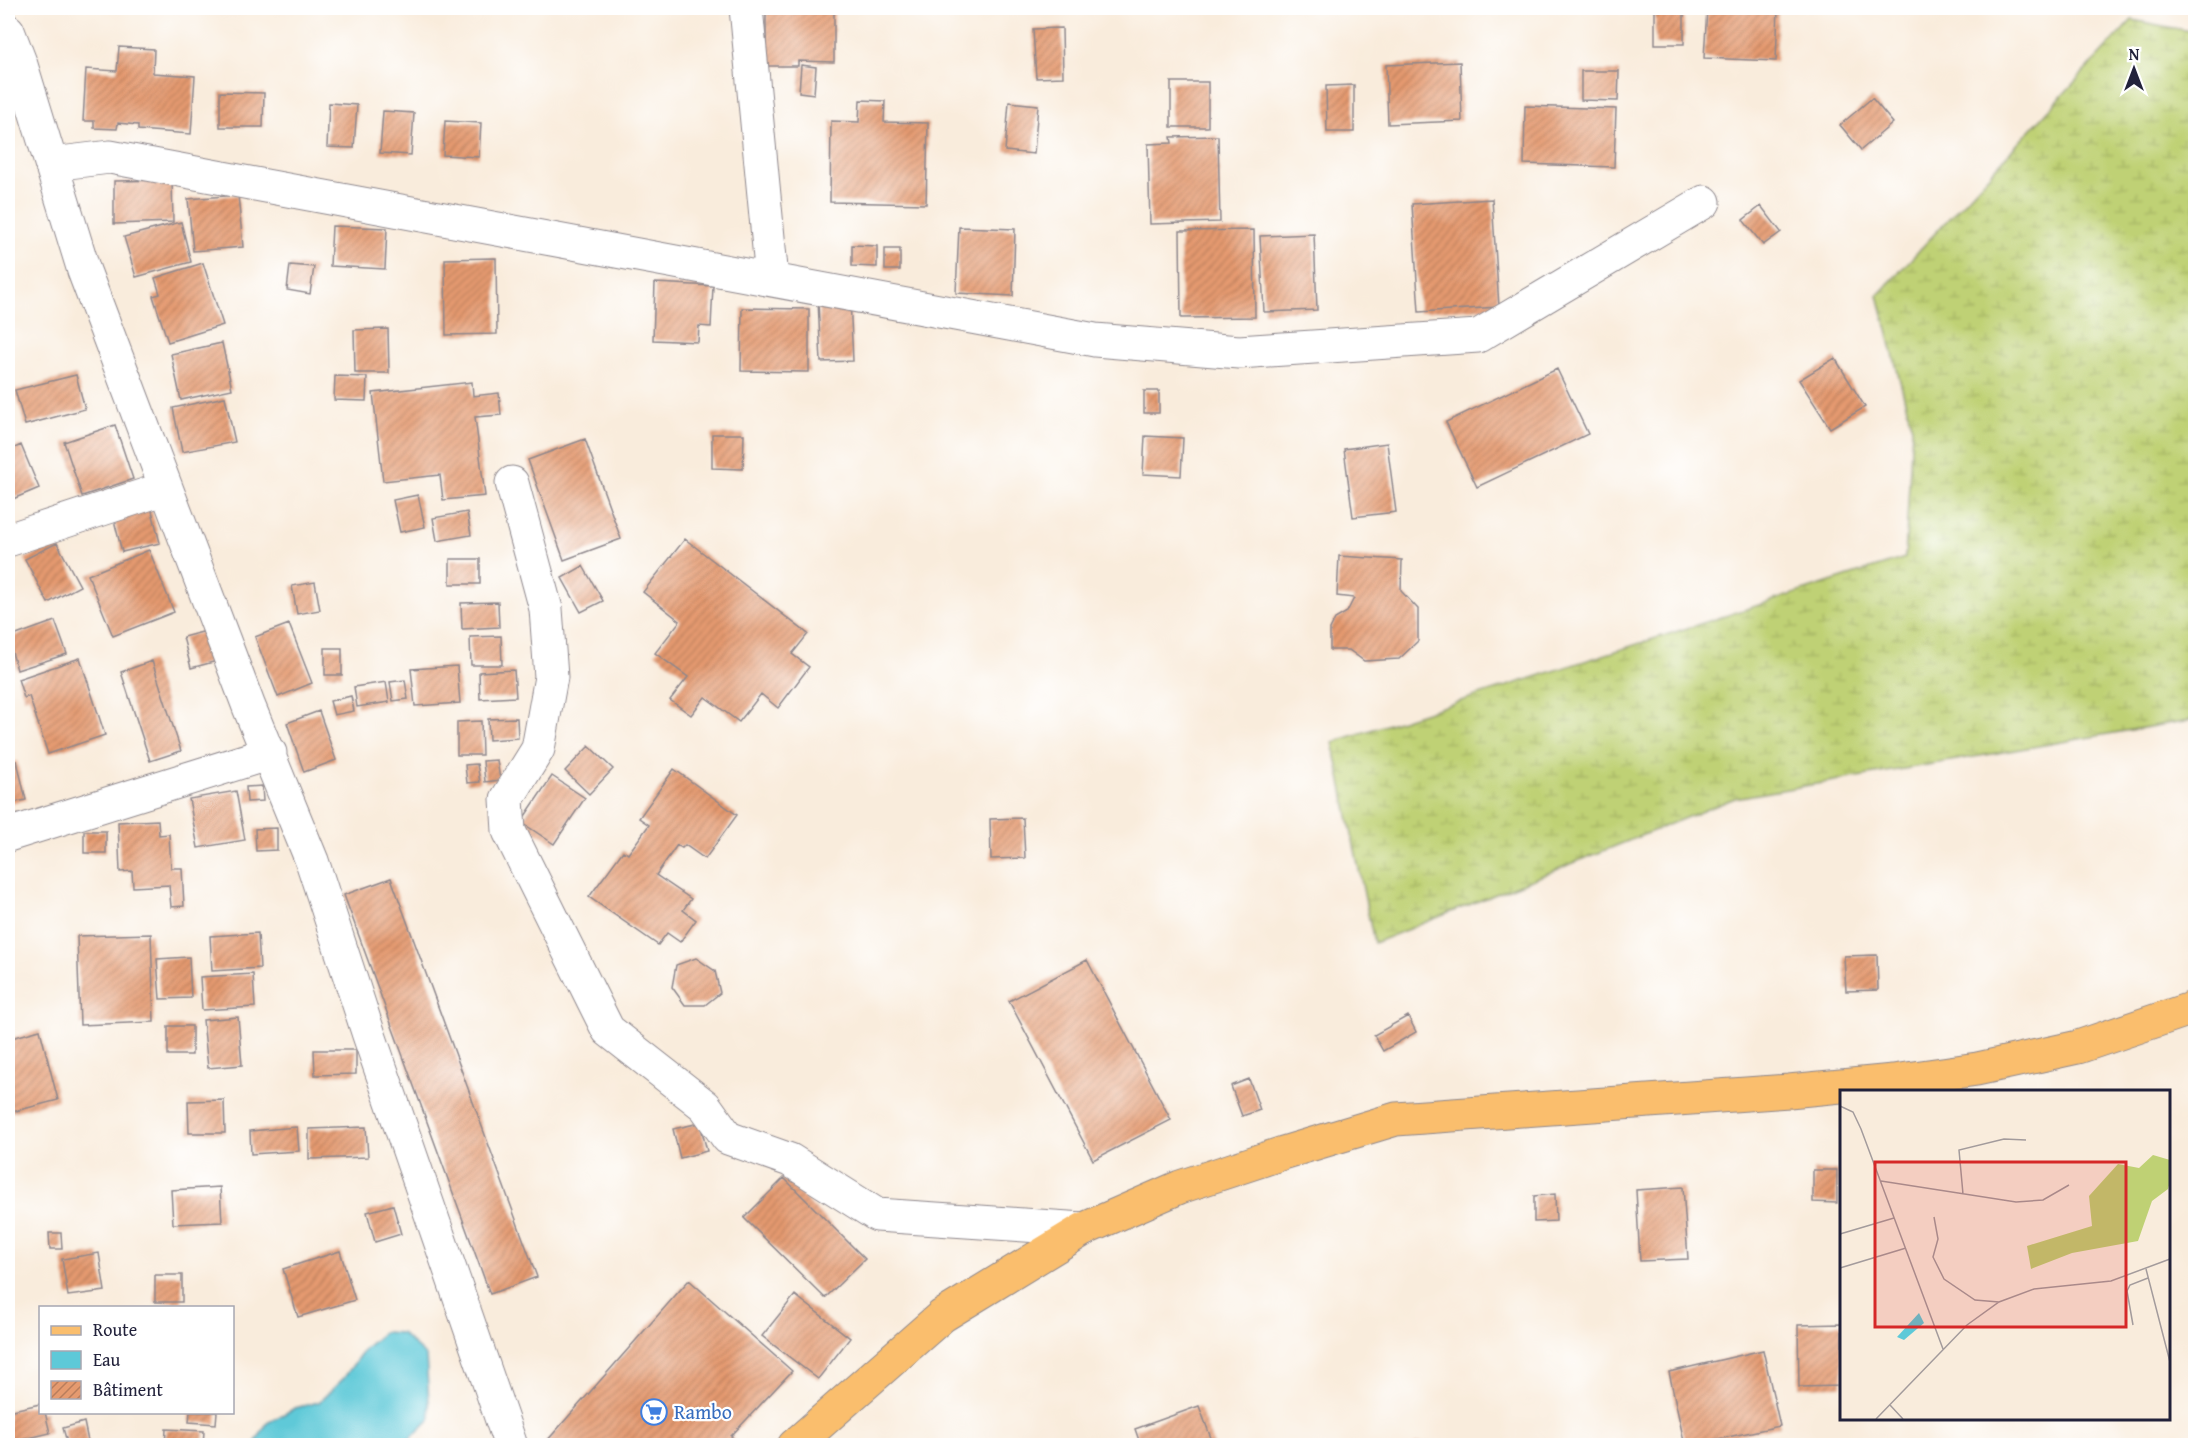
<svg xmlns="http://www.w3.org/2000/svg" width="2203" height="1453" viewBox="0 0 2203 1453" font-family="'Gentium Book Plus',serif">
<style>
.wetland{fill:url(#wetland-marsh);stroke:#707a58;stroke-width:1.5}
.water{fill:#5ec9d8;stroke:#40768a;stroke-width:1.5}
.building{fill:url(#building-hatch)}
.lines{fill:none;stroke-linecap:round;stroke-linejoin:round}
.minor-casing{stroke:#8e878c;stroke-width:35}
.major-casing{stroke:#8e878c;stroke-width:35}
.minor{stroke:#fff;stroke-width:33}
.major{stroke:#fabe6d;stroke-width:33}
.labels{text-anchor:middle;stroke-width:4.5;stroke-linejoin:round;paint-order:stroke}
.shop-label{font-size:20px;fill:#366cbe;stroke:#fff;text-anchor:start}
.inset-road{fill:none;stroke:#a39b9c;stroke-width:1.5}
.view{fill:#d62828;fill-opacity:0.15;stroke:#d62828;stroke-width:3}
.inset-edge{fill:none;stroke:#22223b;stroke-width:3}
</style>
<defs>
<pattern id="wetland-marsh" width="20" height="14" patternUnits="userSpaceOnUse" patternTransform="scale(1.5)"><rect width="20" height="14" fill="#bfd174"/><path d="M1 5h8M5 5V1M11 12h8M15 12V8" fill="none" stroke="#a4b365"/></pattern>
<pattern id="building-hatch" width="6" height="6" patternUnits="userSpaceOnUse" patternTransform="scale(1.5)"><rect width="6" height="6" fill="#e59a6f"/><path d="M-1 1l2-2M0 6l6-6M5 7l2-2" fill="none" stroke="#b97d5c"/></pattern>
</defs>
<rect width="100%" height="100%" fill="#fff"/>
<filter id="ink" filterUnits="userSpaceOnUse"><feTurbulence type="fractalNoise" baseFrequency=".0167" numOctaves="2"/><feDisplacementMap in="SourceGraphic" scale="12" xChannelSelector="R" yChannelSelector="G"/><feConvolveMatrix kernelMatrix="1 2 1 2 8 2 1 2 1" color-interpolation-filters="sRGB"/></filter>
<filter id="wash" filterUnits="userSpaceOnUse"><feTurbulence type="fractalNoise" baseFrequency=".008" numOctaves="4" result="noise"/><feDisplacementMap in="SourceGraphic" scale="24" xChannelSelector="R" yChannelSelector="G"/><feGaussianBlur stdDeviation="1.35" result="paint"/><feColorMatrix in="noise" values="0 0 0 0 0 0 0 0 0 0 0 0 0 0 0 0 0 1.4 0 .05"/><feComposite in="paint" operator="in"/></filter>
<g filter="url(#wash)">
<rect width="100%" height="100%" fill="#f9ecdc"/>
<path class="wetland" d="M2132,20L2195,32V719L1735,798L1374,943L1333,742L1905,558L1912,428L1878,295Z"/>
<path class="water" d="M384,1332L401,1333L426,1356L430,1419L410,1439L388,1445H254L267,1423L295,1408L319,1402L344,1378L364,1349Z"/>
<g id="blocks">
<path class="building" d="M1655,8H1684V44H1655Z
M1707,8H1778L1776,61L1704,58Z
M766,11L834,12V62L798,61V66H766Z
M1062,28L1063,77L1036,78L1033,29Z
M119,47L154,49L153,73L195,76L191,134L138,130V125L118,123L117,129L94,128V121H83L86,69L117,71Z
M1460,62L1462,121L1388,124L1386,65Z
M801,65L816,67L814,94L799,92Z
M1581,71H1619L1618,101L1581,100Z
M1171,82H1208V127H1171Z
M1354,85V132H1327L1326,86Z
M220,92L264,93L263,127H220Z
M1872,98L1893,123L1861,150L1840,125Z
M860,100L885,101L884,122L928,123L926,204L830,202L831,121L859,122Z
M1009,102L1038,105L1034,154L1005,151Z
M329,103L357,105L354,148L327,147Z
M1525,106L1616,109L1614,167L1524,164Z
M383,111L414,113L411,155L380,153Z
M445,121L481,123L479,157L443,155Z
M1218,136L1220,222L1150,224L1148,144L1172,143L1171,137Z
M172,180L173,222L114,224V181Z
M238,195L243,247L193,251L188,199Z
M1492,199L1499,307L1419,312L1412,204Z
M1761,206L1781,232L1763,245L1743,220Z
M181,222L191,262L136,277L124,237Z
M332,226L387,228L385,269L330,266Z
M959,227L1015,229L1013,296L956,293Z
M1254,230L1255,317L1181,318L1180,231Z
M1314,234L1317,310L1264,312L1260,236Z
M852,245L877,246V267L852,266Z
M885,249H900V270H885Z
M496,258L497,334L446,335L445,259Z
M203,263L223,325L168,342L153,296L160,294L155,278Z
M290,265L314,267L310,294L287,290Z
M655,283L713,286L711,327L699,326L698,342L653,340Z
M850,299L853,361L821,362L818,301Z
M742,308L809,309V372L741,371Z
M388,329L389,373H355L354,330Z
M222,343L232,389L181,400L171,354Z
M1835,358L1865,407L1830,428L1799,380Z
M1557,369L1588,434L1477,487L1446,422Z
M76,375L85,409L25,425L15,390Z
M335,376L367,377L366,401L334,400Z
M472,382L473,396L499,393L501,415L475,417L485,496L443,500L440,475L383,481L373,393Z
M1144,391H1159V413H1144Z
M225,397L235,442L182,452L173,408Z
M115,425L133,479L82,496L64,442Z
M712,434H744L743,469L712,468Z
M1145,436L1183,438L1181,476L1143,474Z
M585,439L621,539L564,560L528,460Z
M1387,443L1396,512L1353,517L1344,449Z
M21,445L39,488L8,501V451Z
M418,495L425,527L400,532L393,500Z
M151,507L160,543L122,552L113,516Z
M467,512L471,535L437,541L433,518Z
M685,539L808,634L792,654L809,667L778,708L761,694L739,722L705,697L691,715L670,700L688,677L655,653L680,621L643,592Z
M57,543L80,586L48,603L25,559Z
M149,550L174,612L113,636L88,575Z
M1339,556L1402,560L1401,591L1418,609V641L1399,659L1364,661L1349,650H1330V629L1335,619L1347,612L1354,598L1337,596Z
M450,559H480V584H450Z
M583,566L603,601L581,612L562,578Z
M315,582L320,610L297,614L292,586Z
M498,602L499,627L462,629L461,603Z
M55,621L67,654L17,670L8,638Z
M289,624L312,683L278,697L255,637Z
M210,630L217,661L191,668L183,637Z
M501,636L502,665H471L470,637Z
M325,648H342V675H325Z
M80,658L105,735L48,754L29,696L24,698L18,679Z
M152,661L181,751L150,761L121,672Z
M457,666L460,703L415,706L411,669Z
M514,670L516,697L480,699L479,672Z
M405,680L408,699L393,701L390,682Z
M386,682L389,702L357,707L354,687Z
M351,696L354,711L334,715L330,701Z
M319,711L336,760L304,772L287,723Z
M517,718L518,738L489,740L488,719Z
M481,721L482,755H457V722Z
M589,746L613,769L589,794L565,771Z
M497,760L500,780L485,782L483,761Z
M17,761L26,800L8,804V763Z
M477,764L480,782L467,783L465,765Z
M674,769L737,815L705,859L685,845L682,848L677,845L656,875L691,899L683,910L696,920L680,942L667,933L658,945L589,897L623,851L628,854L649,825L639,818Z
M552,776L585,798L554,844L521,822Z
M262,786L263,801L247,802L246,787Z
M236,791L245,840L198,848L189,799Z
M1023,818L1025,858L991,859L990,819Z
M158,820L159,835L169,834L171,868H182L184,906L171,907L169,885L133,887L132,871L120,872L118,822Z
M277,828V850L256,851L255,829Z
M84,831H106V853H84Z
M391,878L537,1277L490,1294L344,895Z
M258,933L260,968L212,971L210,936Z
M151,934L154,1022L80,1025L77,936Z
M1877,955L1878,990L1846,991L1844,956Z
M189,957L191,998L160,999L157,959Z
M696,958L715,971L720,993L705,1005H685L672,987L676,965Z
M1087,960L1171,1120L1093,1160L1009,1001Z
M253,974L255,1007L202,1010L200,977Z
M1408,1016L1416,1032L1383,1051L1374,1035Z
M238,1017L242,1065L208,1068L203,1020Z
M168,1026H192V1055H168Z
M40,1030L58,1100L8,1113V1039Z
M314,1050H356V1074L315,1075Z
M1249,1079L1260,1110L1242,1116L1231,1086Z
M224,1100L225,1133H189L188,1101Z
M700,1123L707,1151L680,1158L673,1129Z
M297,1127L299,1151L251,1154L250,1131Z
M366,1127L368,1157L309,1159V1129Z
M1813,1170H1837V1203L1813,1202Z
M784,1178L865,1259L825,1298L744,1218Z
M220,1187L222,1222L173,1224L171,1190Z
M1683,1187L1688,1259L1640,1261L1636,1190Z
M1555,1194L1556,1221L1534,1222V1196Z
M393,1205L401,1234L375,1242L367,1212Z
M49,1233H61L62,1249H50Z
M340,1251L355,1300L298,1317L283,1269Z
M99,1253L105,1291L68,1296L62,1259Z
M155,1275H182V1302H155Z
M689,1280L792,1371L731,1436L740,1446H547L546,1442Z
M795,1295L850,1338L818,1379L762,1336Z
M1842,1324V1386L1799,1387L1798,1325Z
M1763,1350L1780,1426L1685,1446L1669,1372Z
M40,1404V1412H45L50,1433L8,1443V1411Z
M1199,1406L1214,1446H1141L1135,1429Z
M190,1412H217L216,1424L189,1422Z
M84,1422L89,1446H68L63,1428Z
M166,1429L204,1431L203,1446H165Z
M1449,1442V1446H1414V1443Z"/>
</g>
</g>
<g filter="url(#ink)">
<use href="#blocks" fill-opacity="0" stroke="#8e878c" stroke-width="1.5"/>
<g class="lines">
<g class="minor-casing">
<path id="minor" d="M746,8L772,279
M8,31L21,65L84,271L249,707L312,861L369,1035L511,1446
M52,164L110,157L1095,340L1239,352L1478,336L1704,202
M512,483L546,609L551,677L538,749L507,799L509,831L608,1030L705,1106L728,1138L790,1160L877,1215L1084,1229
M8,540L166,488
M8,835L270,753"/>
</g>
<g class="major-casing">
<path id="major" d="M794,1446L942,1316L1084,1229L1180,1187L1283,1153L1396,1119L1789,1091L1893,1081L1977,1069L2078,1047L2196,1007"/>
</g>
<use href="#minor" class="minor"/>
<use href="#major" class="major"/>
</g>
</g>
<defs>
<g id="supermarket-ring" transform="scale(1.35)"><circle r="9.5" fill="#fff" stroke="#3f7fe0" stroke-width="1.5"/><path d="M-6-5.5h2.5l.6 2H6L4.5 2H-2.5L-4.4-4H-6ZM-1.5 3.2a1.3 1.3 0 1 0 .1 0ZM3 3.2a1.3 1.3 0 1 0 .1 0Z" fill="#3f7fe0"/></g>
</defs>
<g fill-rule="evenodd">
<use href="#supermarket-ring" x="654" y="1412"/>
</g>
<g class="labels">
<g class="shop-label">
<text x="674" y="1419">Rambo</text>
</g>
</g>
<g transform="translate(1840 1090)">
<rect width="330" height="330" fill="#f9ecdc"/>
<path d="M313,65L330,70V92L328,99L312,111L298,151L232,163L191,179L187,156L252,136L249,106L278,74L299,78Z" fill="#bfd174"/>
<path d="M79,223L84,233L64,250L57,247Z" fill="#5ec9d8"/>
<path class="inset-road" d="M0,16L13,22L21,39L103,259M41,91L176,112L203,110L229,95M123,104L119,60L164,49L186,50M94,127L98,149L93,167L104,189L135,210L159,212M0,144L54,128M0,178L66,158M306,179L330,272M293,235L287,201L290,195L308,188M50,315L63,329M36,329L127,235L159,212L194,199L271,191L330,169"/>
<path class="view" d="M35,72H286V237H35Z"/>
<rect width="330" height="330" class="inset-edge"/>
</g>
<rect width="2203" height="1453" fill="none" stroke="#fff" stroke-width="30"/>
<rect x="39" y="1306" width="195" height="108" fill="#ffffff" stroke="#a7a7b1" stroke-width="1.5"/>
<rect x="51" y="1326" width="30" height="9" fill="#fabe6d" stroke="#a7a7b1" stroke-width="1.5"/>
<text x="93" y="1336" font-size="18" fill="#22223b">Route</text>
<rect x="51" y="1351" width="30" height="18" fill="#5ec9d8" stroke="#a7a7b1" stroke-width="1.5"/>
<text x="93" y="1366" font-size="18" fill="#22223b">Eau</text>
<rect x="51" y="1381" width="30" height="18" fill="url(#building-hatch)" stroke="#a7a7b1" stroke-width="1.5"/>
<text x="93" y="1396" font-size="18" fill="#22223b">Bâtiment</text>
<g transform="translate(2134 69)" stroke="#ffffff" stroke-width="4.5" paint-order="stroke">
<path d="M0-4.5L10 22L0 15L-10 22Z" fill="#22223b"/>
<text y="-9" font-size="16" font-weight="bold" text-anchor="middle" fill="#22223b">N</text>
</g>
</svg>
